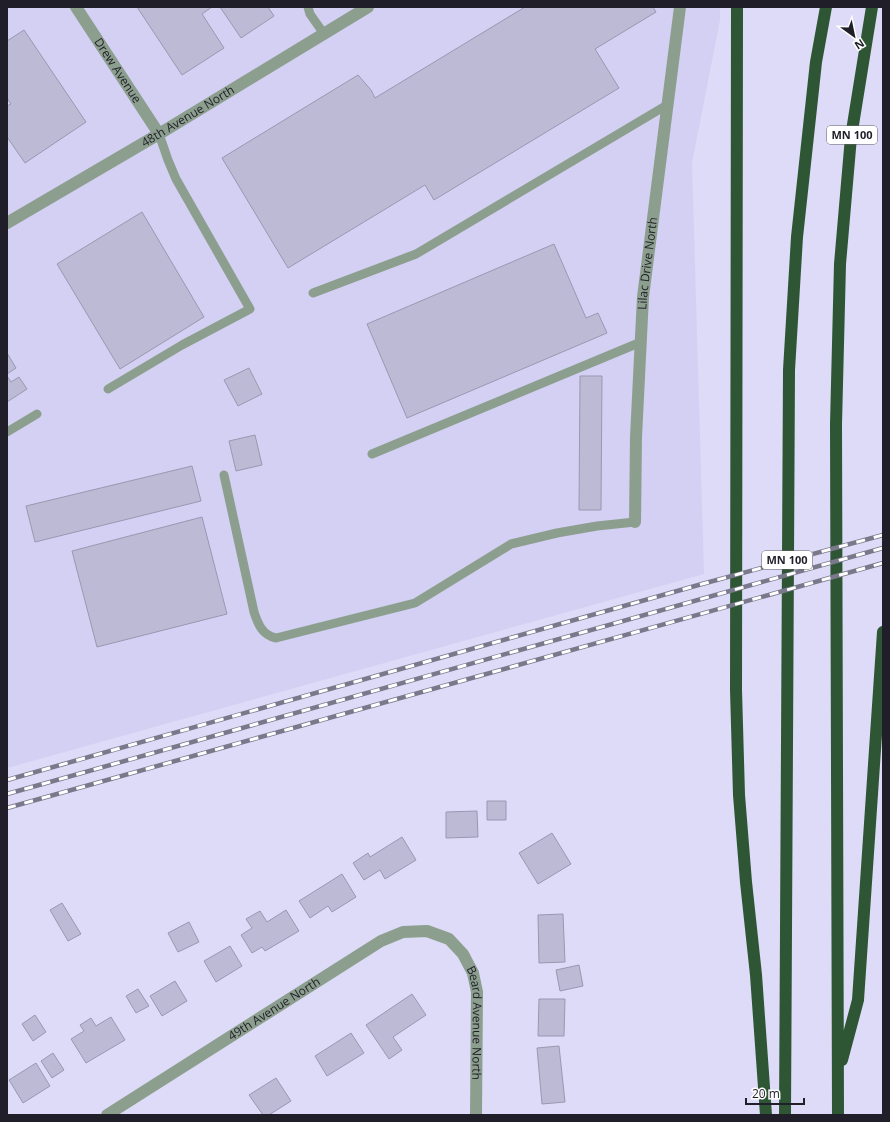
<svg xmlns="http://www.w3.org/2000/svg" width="890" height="1122" viewBox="0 0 890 1122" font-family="'Open Sans',sans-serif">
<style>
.built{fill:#d3d0f3}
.building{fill:#bcbad5;stroke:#9a97b1}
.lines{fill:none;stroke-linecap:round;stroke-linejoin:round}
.lane{stroke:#8c9f8e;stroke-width:9}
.street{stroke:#8c9f8e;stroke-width:12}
.highway{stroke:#2e5635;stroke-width:12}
.rail-casing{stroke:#7a788b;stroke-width:4.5}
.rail{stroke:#fff;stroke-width:3;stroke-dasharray:9;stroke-linecap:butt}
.labels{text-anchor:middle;stroke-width:3.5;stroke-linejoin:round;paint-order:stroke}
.shield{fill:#fff;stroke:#636269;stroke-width:1}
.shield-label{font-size:11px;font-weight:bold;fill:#201e29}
.street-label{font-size:12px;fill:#201e29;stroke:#fff}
</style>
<rect width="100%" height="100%" fill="#dddbf7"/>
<path class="built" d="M7,7H720V20L692,163L704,574L7,768Z"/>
<path class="building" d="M137,7H212L202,14L224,48L182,75Z
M220,7H268L274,16L241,38Z
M525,7H653L656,12L595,49L619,88L434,200L425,185L288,268L222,158L358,75L371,90L375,98Z
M24,30L86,122L25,163L7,137V106L11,104L7,98V41Z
M142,212L204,317L120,369L57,264Z
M554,244L586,318L598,313L607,333L407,418L367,324Z
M7,353L16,368L7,374Z
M249,368L262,394L238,406L224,380Z
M7,376L11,382L19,377L27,389L7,402Z
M580,376H602L601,510H579Z
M255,435L262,465L236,471L229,441Z
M192,466L201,501L35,542L26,506Z
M202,517L227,614L97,647L72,551Z
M487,801H506V820H487Z
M477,811L478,837L446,838V812Z
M552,833L571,864L538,884L519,853Z
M402,837L416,860L385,879L380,870L364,880L353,863L368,853L370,857Z
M342,874L356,897L332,912L328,906L310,918L299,901Z
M62,903L81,934L68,941L50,910Z
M286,910L299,931L265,951L262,947L252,953L241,935L252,928L246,919L260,911L267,922Z
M563,914L565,962L539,963L538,915Z
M189,922L199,942L178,952L168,933Z
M230,946L242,966L216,982L204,961Z
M579,965L583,986L560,991L556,970Z
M175,981L187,1001L162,1016L150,996Z
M138,989L149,1006L136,1013L126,996Z
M412,994L426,1015L393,1037L402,1050L389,1059L366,1025Z
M539,999H565L564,1036H538Z
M35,1015L46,1032L33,1041L22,1024Z
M111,1017L125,1040L86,1063L71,1039L84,1031L80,1025L91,1018L96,1026Z
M351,1033L364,1053L327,1076L315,1056Z
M559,1046L565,1102L542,1104L537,1048Z
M53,1053L64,1070L52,1078L41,1061Z
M36,1063L50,1086L23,1103L9,1080Z
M276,1078L291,1101L269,1115H263L249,1095Z"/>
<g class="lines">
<path class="lane" d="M308,7L310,14L324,34
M313,293L416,254L667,105
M108,389L182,345L250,309L176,179L168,160L159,134
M7,432L37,414
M372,454L641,342
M224,475L254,612C258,624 262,635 276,638L415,603L511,544L557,533L597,526L635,522"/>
<g class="street">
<path id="s1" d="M76,7L159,134"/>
<path id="s2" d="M7,223L159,134L368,7"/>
<path id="s3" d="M635,522L636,437L643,297L680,7"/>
<path id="s4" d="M107,1115L381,941L403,932L427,931L449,939L463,954L473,973L477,992L476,1115"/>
</g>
<path class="highway" d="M737,7L736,690L739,795L746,882L756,975L766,1115
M842,1060L858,1000L883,632
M785,1115L789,370L797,237L816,62L826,7
M838,1115L836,424L840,264L851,137L872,7"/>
<g class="rail-casing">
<path id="rail" d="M7,780L702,584L883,535
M7,794L883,548
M7,808L883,563"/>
</g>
<use href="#rail" class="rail"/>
</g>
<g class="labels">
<g class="shield">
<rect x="827" y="126" width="50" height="18" rx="3"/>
<rect x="762" y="551" width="50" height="18" rx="3"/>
</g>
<g class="shield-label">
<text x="852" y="139">MN 100</text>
<text x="787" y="564">MN 100</text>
</g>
<g class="street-label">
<text dy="4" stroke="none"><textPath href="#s1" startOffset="76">Drew Avenue</textPath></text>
<text dy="4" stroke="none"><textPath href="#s2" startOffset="210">48th Avenue North</textPath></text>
<text dy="4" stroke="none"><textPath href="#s3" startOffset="259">Lilac Drive North</textPath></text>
<text dy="4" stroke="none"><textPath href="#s4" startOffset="198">49th Avenue North</textPath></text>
<text dy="4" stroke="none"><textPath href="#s4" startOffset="488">Beard Avenue North</textPath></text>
</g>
</g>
<rect width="890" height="1122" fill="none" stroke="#201e29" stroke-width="16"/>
<g transform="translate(854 36) rotate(147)" stroke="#ffffff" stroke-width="3" paint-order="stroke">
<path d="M0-3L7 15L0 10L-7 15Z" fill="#201e29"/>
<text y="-6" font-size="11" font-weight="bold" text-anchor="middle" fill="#201e29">N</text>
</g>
<path d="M746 1098v6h58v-6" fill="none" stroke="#201e29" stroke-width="2"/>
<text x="752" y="1098" font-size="12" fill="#201e29" stroke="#ffffff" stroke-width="3" paint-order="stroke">20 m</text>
</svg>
